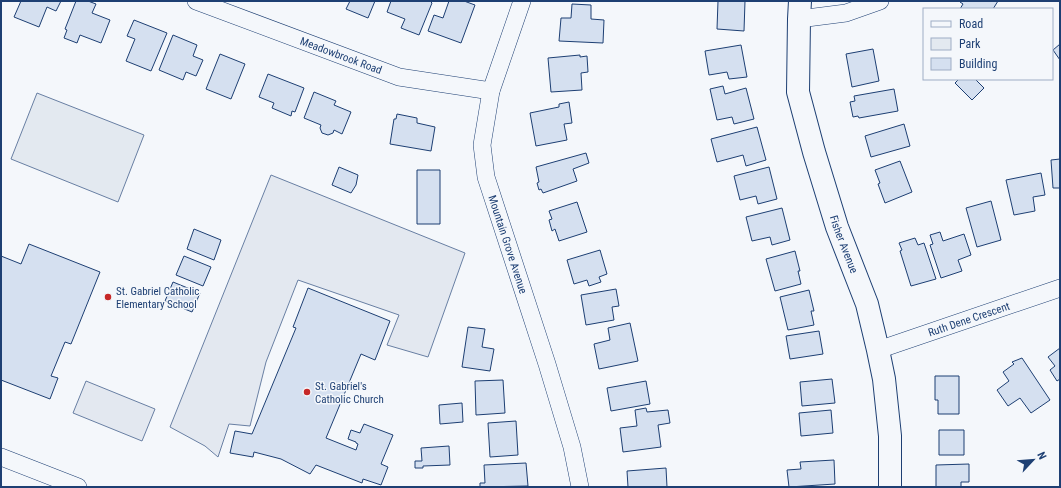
<svg xmlns="http://www.w3.org/2000/svg" width="1061" height="488" viewBox="0 0 1061 488" font-family="'Roboto Condensed',sans-serif">
<style>
.green{fill:#e3e9f0;stroke:#687fa3}
.parking{fill:#e3e8f0;stroke:#687fa3}
.building{fill:#d5e0f0;stroke:#1d3f73}
.lines{fill:none;stroke-linecap:round;stroke-linejoin:round}
.street-casing{stroke:#1d3f73;stroke-width:18}
.secondary-casing{stroke:#1d3f73;stroke-width:24}
.street{stroke:#f4f7fb;stroke-width:17}
.secondary{stroke:#f4f7fb;stroke-width:22}
.poi-dot{fill:#c62828;stroke:#f4f7fb;stroke-width:1.5}
.labels{text-anchor:middle;stroke-width:3;stroke-linejoin:round;paint-order:stroke}
.street-label{font-size:11px;fill:#1d3f73;stroke:#f4f7fb}
.poi-label{font-size:11px;fill:#1d3f73;stroke:#f4f7fb;text-anchor:start}
</style>
<rect width="100%" height="100%" fill="#f4f7fb"/>
<path class="green" d="M37,93L144,135L118,202L11,159Z"/>
<path class="parking" d="M271,175L465,253L428,357L387,345L399,315L298,280L266,362L250,426L229,424L218,457L205,446L170,427Z
M86,381L155,409L142,441L73,413Z"/>
<path class="building" d="M21,1H61L56,11L47,7L39,27L14,17Z
M76,1H88L96,4L92,13L110,20L101,43L80,35L77,43L64,38L67,30L65,29Z
M350,1H375L368,18L346,9Z
M391,1H430L432,3L419,35L401,28L405,19L387,12Z
M449,1H464L475,5L461,43L428,31L434,15L443,18Z
M718,1H745L744,31L717,29Z
M961,1H998L993,9H960L963,4L960,2Z
M572,4L591,5V19L604,20L603,43L559,41L561,18H571Z
M134,20L167,33L151,71L126,61L135,39L127,36Z
M173,35L197,45L193,56L203,60L196,76L186,72L183,80L159,70Z
M1060,44V60L1053,50Z
M741,45L747,77L729,79L727,72L709,75L705,51Z
M873,49L879,81L852,87L846,54Z
M220,54L245,64L231,99L206,89Z
M580,55V57L587,56L588,72L581,73L582,90L551,92L548,58Z
M268,74L304,88L295,112L292,111L291,116L272,108L274,103L259,97Z
M959,79H975L984,88L972,100L955,83Z
M723,86L725,94L746,88L754,119L734,124L732,117L717,120L710,89Z
M894,89L898,111L859,118L858,116L853,117L850,102L855,101L854,96Z
M314,92L336,101L334,105L351,112L342,134L334,130L333,133L328,135L322,133L320,128L321,125L304,118Z
M569,102L572,123L564,124L567,140L536,146L530,113L559,107V104Z
M397,114L417,118V123L435,127L431,151L390,144L394,119H396Z
M904,124L910,146L871,157L865,136Z
M757,127L766,160L746,166L743,155L717,162L711,139Z
M586,153L589,163L573,169L577,181L543,193L541,189L539,190L537,183L539,182L536,167Z
M1060,159V188H1053L1051,160Z
M900,161L912,192L885,203L878,184L880,183L875,170Z
M339,167L358,175L356,185L351,193L332,185Z
M769,167L777,199L758,204L756,196L740,200L734,176Z
M417,170H440V224H417Z
M1041,173L1045,195L1033,197L1035,211L1014,215L1006,180Z
M991,201L1001,240L977,247L966,208Z
M577,202L587,232L559,241L555,229L552,231L549,220L552,219L549,211Z
M782,208L790,240L772,245L770,237L752,241L746,217Z
M194,229L221,240L214,260L187,249Z
M940,232L943,241L964,234L971,255L958,260L962,271L941,278L930,245L933,244L930,235Z
M915,238L918,245L924,243L936,279L911,286L900,251L902,250L899,243Z
M29,244L100,272L71,344L65,342L51,376L58,378L50,399L1,380V256L21,264Z
M600,250L607,274L599,277L601,282L589,286L587,280L574,284L567,260Z
M795,251L800,271H798L801,284L775,291L766,259Z
M184,256L211,267L203,286L176,275Z
M173,282L200,293L192,312L165,301Z
M308,288L390,321L375,360L361,354L326,438L356,450L358,444L356,443V442L348,439L351,430L360,433L364,424L393,435L381,464L388,467L381,485L363,479L362,483L316,465L310,474L281,459L254,452L253,457L230,453L235,431L252,434L296,328L293,327Z
M616,289L619,306L612,307L614,320L586,325L581,295Z
M809,290L814,311H811L814,325L788,330L780,297Z
M630,323L638,361L599,369L594,344L610,340L608,328Z
M468,327L485,329L482,347L494,349L490,371L462,367Z
M819,331L823,354L790,359L786,336Z
M1060,348V379L1057,381L1050,370L1055,366L1048,357Z
M1022,358L1050,400L1031,413L1020,398L1008,406L997,390L1009,381L1003,372L1014,364L1012,362Z
M935,376H959V414H938V400H935Z
M832,379L835,403L802,406L800,382Z
M503,380L505,413L476,415L475,381Z
M646,381L650,404L611,411L607,388Z
M462,403L463,422L440,424L439,405Z
M646,408L647,412L668,410L670,423L658,425L661,447L623,452L620,428L637,426L635,410Z
M831,410L833,433L801,436L799,413Z
M516,421L518,455L490,457L488,423Z
M939,430H964V455H939Z
M449,446L450,465L423,466V468H415V461H422L421,448Z
M834,460L835,484L789,487L787,470L801,469L800,462Z
M526,463L528,486L480,487V483H485L484,465Z
M969,464V482H961V487H936V465Z
M666,468L667,487H628L627,471Z"/>
<g class="lines">
<g class="street-casing">
<g id="street">
<path id="s1" d="M196,1L399,77L491,91"/>
<path id="s2" d="M522,1L491,91L482,145L486,177L547,364L572,447L580,487"/>
<path d="M799,19L846,13L880,1"/>
<path id="s3" d="M878,350L1060,288"/>
<path d="M1,457L78,487"/>
</g>
</g>
<g class="secondary-casing">
<g id="secondary">
<path id="s4" d="M800,1L799,19L798,92L814,152L837,227L867,304L878,350L884,379L890,436V487"/>
</g>
</g>
<use href="#street" class="street"/>
<use href="#secondary" class="secondary"/>
</g>
<g class="poi-dot">
<circle cx="108" cy="297" r="4"/>
<circle cx="307" cy="392" r="4"/>
</g>
<g class="labels">
<g class="street-label">
<text dy="4" stroke="none"><textPath href="#s1" startOffset="155">Meadowbrook Road</textPath></text>
<text dy="4" stroke="none"><textPath href="#s4" startOffset="250">Fisher Avenue</textPath></text>
<text dy="4" stroke="none"><textPath href="#s2" startOffset="253">Mountain Grove Avenue</textPath></text>
<text dy="4" stroke="none"><textPath href="#s3" startOffset="96">Ruth Dene Crescent</textPath></text>
</g>
<g class="poi-label">
<text x="116" y="295">St. Gabriel Catholic<tspan x="116" dy="13">Elementary School</tspan></text>
<text x="315" y="390">St. Gabriel's<tspan x="315" dy="13">Catholic Church</tspan></text>
</g>
</g>
<rect width="1061" height="488" fill="none" stroke="#1d3f73" stroke-width="4"/>
<rect x="923" y="8" width="130" height="72" fill="#f4f7fb" stroke="#9eadc5"/>
<rect x="931" y="21" width="20" height="6" fill="#f4f7fb" stroke="#9eadc5"/>
<text x="959" y="28" font-size="12" fill="#1d3f73">Road</text>
<rect x="931" y="38" width="20" height="12" fill="#e3e9f0" stroke="#9eadc5"/>
<text x="959" y="48" font-size="12" fill="#1d3f73">Park</text>
<rect x="931" y="58" width="20" height="12" fill="#d5e0f0" stroke="#9eadc5"/>
<text x="959" y="68" font-size="12" fill="#1d3f73">Building</text>
<g transform="translate(1033 460) rotate(64)" stroke="#f4f7fb" stroke-width="3" paint-order="stroke">
<path d="M0-3L7 15L0 10L-7 15Z" fill="#1d3f73"/>
<text y="-6" font-size="11" font-weight="bold" text-anchor="middle" fill="#1d3f73">N</text>
</g>
</svg>
